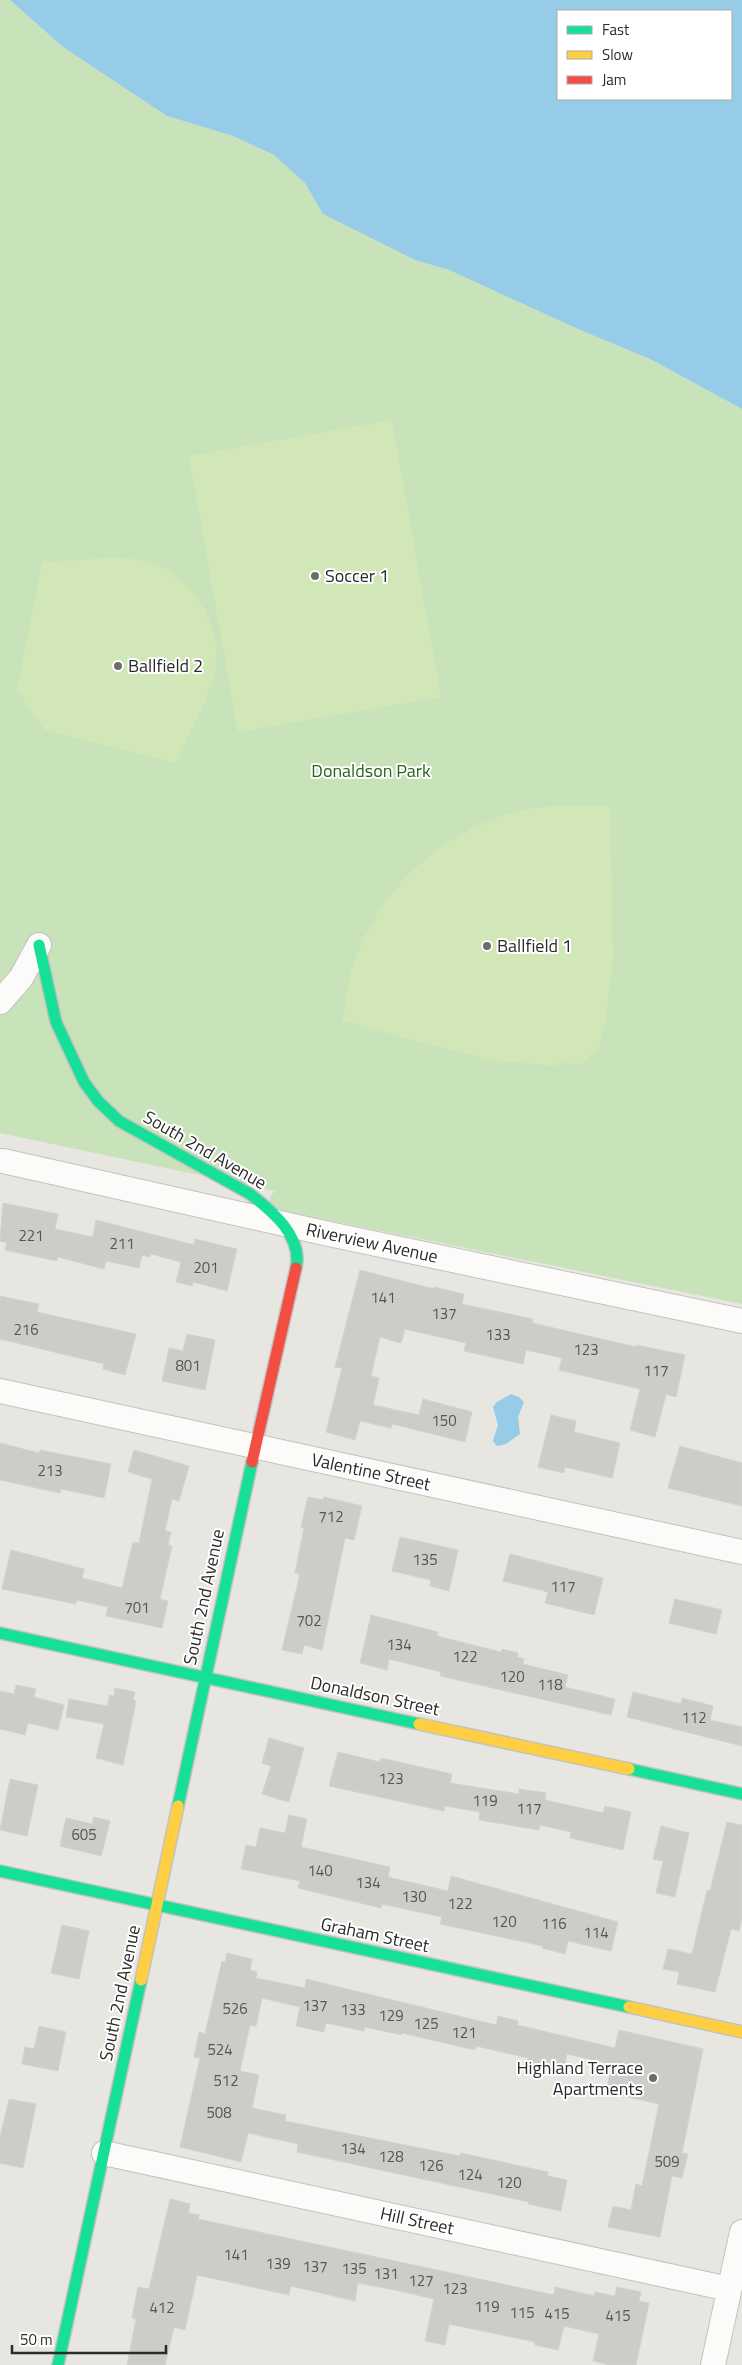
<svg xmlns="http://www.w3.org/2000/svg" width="742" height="2365" viewBox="0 0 742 2365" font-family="'Titillium Web',sans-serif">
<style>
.green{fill:#c8e3ba}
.pitch{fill:#d1e7b8}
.water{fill:#96cce8;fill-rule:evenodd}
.building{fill:#cdccc7;stroke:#d3d2cd}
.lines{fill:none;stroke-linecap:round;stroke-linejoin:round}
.street-casing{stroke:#c2c2c1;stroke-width:26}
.fast-casing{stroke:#c2c2c1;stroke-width:14}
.slow-casing{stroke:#c2c2c1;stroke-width:14}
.jam-casing{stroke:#c2c2c1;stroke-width:14}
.street{stroke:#fcfbfa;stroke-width:24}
.fast{stroke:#16e098;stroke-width:11}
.slow{stroke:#ffcf43;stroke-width:11}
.jam{stroke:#f24e42;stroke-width:11}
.poi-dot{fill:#6d6c6a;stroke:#fff;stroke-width:2}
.labels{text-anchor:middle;stroke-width:4;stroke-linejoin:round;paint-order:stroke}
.number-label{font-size:15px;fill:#555554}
.poi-label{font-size:18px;fill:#2b2b2b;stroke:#fff;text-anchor:start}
.park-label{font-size:18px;fill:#26661c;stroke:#fff}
.street-label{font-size:18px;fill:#2b2b2b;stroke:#fff}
</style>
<rect width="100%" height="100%" fill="#e8e6e0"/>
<path class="green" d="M0,0H10L63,47L167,116L233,136L274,155L305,183L324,214L415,260L449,270L578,329L650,359L742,409V1304L268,1208L271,1195L275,1191L0,1133Z"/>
<path class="pitch" d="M392,420L441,697L238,732L189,456Z
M112,558C125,559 142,558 154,563C199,583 228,634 212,682C203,709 188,736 176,763L45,730L17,690L42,562Z
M599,805L610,807L613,958L605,1027L603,1028L599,1048L579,1065L558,1062L557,1066L489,1060L342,1021C345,1007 346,991 350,976C372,892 448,822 534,808C556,805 577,806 599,805Z"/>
<path class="water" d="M10,0H742V409L650,359L578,329L449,270L415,260L323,214L305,183L274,155L233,136L167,116L63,47ZM731,11V99H558V11Z
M511,1394L519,1397L524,1402L518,1417L520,1434L506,1444L497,1446L493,1441L498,1425L493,1407L497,1402Z"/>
<path class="building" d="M3,1203L58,1214L55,1229L93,1237L96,1220L194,1245L195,1239L237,1249L227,1291L193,1282L192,1286L176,1282L181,1262L151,1254L150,1257L142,1255L139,1268L106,1261L104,1269L58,1257L57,1261L5,1250L7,1243L0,1241Z
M360,1270L434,1289V1287L464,1294L462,1304L533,1319L532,1323L636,1347V1345L685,1355L676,1397L666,1394L655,1437L630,1430L640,1389L559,1370L562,1358L526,1350L523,1364L464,1351L466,1343L405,1329L401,1343L380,1337L371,1376L379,1378L373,1405L419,1415L423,1399L472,1412L465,1442L392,1424L391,1428L360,1421L355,1440L326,1432L342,1368L335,1367Z
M0,1296L39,1304L37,1312L136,1334L125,1375L103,1369L104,1364L0,1339Z
M187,1334L215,1340L205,1390L162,1381L169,1348L183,1351Z
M551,1415L576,1421L574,1432L620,1443L612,1478L565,1467L564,1473L538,1467Z
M0,1443L39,1453L40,1450L111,1464L104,1498L61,1489L60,1493L0,1480Z
M680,1446L742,1463V1506L668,1488Z
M134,1450L189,1466L179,1501L172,1499L165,1531L171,1532L168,1545L172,1546L160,1599L168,1601L162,1628L106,1616L108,1607L77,1600L76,1604L2,1589L11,1550L84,1569L82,1578L122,1588L133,1542L139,1543L152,1479L128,1472Z
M308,1497L323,1500L324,1497L362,1506L354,1540L345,1538L322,1650L304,1645L302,1654L282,1650L300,1574L295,1573L304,1528L301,1527Z
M400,1537L458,1550L449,1591L430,1586L431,1580L392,1571Z
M510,1554L603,1578L594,1615L545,1603L548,1592L503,1581Z
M675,1599L722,1610L716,1634L669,1623Z
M371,1615L438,1632L437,1636L501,1652L502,1649L518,1653L517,1657L524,1659L523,1664L568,1675L565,1687L615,1699L611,1715L440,1676L441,1672L389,1659L387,1670L360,1663Z
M16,1685L36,1689L34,1697L64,1705L58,1730L28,1723L25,1735L0,1729V1691L14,1694Z
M115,1688L135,1692L133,1700L136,1701L123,1765L96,1758L104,1724L66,1717L69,1699L107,1706L110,1695L114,1696Z
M633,1692L681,1704L682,1698L713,1706L710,1720L742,1727V1746L627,1717Z
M269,1738L304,1748L289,1802L262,1794L271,1766L262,1763Z
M338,1752L380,1762L381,1758L452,1774L450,1783L519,1794V1789L546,1793L545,1800L603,1813L605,1806L631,1812L623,1850L570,1838L571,1832L540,1825L539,1830L479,1820L480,1812L445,1806L444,1811L329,1786Z
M10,1779L38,1785L27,1836L0,1830Z
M289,1815L307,1819L301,1847L390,1867L388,1877L448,1891L451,1876L618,1922L611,1951L568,1941L565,1954L542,1948L543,1946L440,1924L442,1917L382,1904L381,1908L331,1896L298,1888L300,1881L241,1869L246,1845L256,1847L260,1828L285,1833Z
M94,1817L110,1821L101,1856L60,1846L66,1818L92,1824Z
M727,1822L742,1825V1919L739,1931L731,1929L715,1992L677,1984L679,1972L663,1969L668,1949L692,1954L707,1890L710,1891Z
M661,1826L689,1833L675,1897L656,1893L663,1861L653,1859Z
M62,1925L89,1931L79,1979L51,1973Z
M227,1953L252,1959L250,1970L257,1972L256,1978L305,1988L306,1979L496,2025L498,2016L518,2021L517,2025L615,2048L619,2030L703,2049L682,2153L688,2154L682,2178L672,2176L660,2237L608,2227L613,2206L631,2210L636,2184L642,2186L659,2104L606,2092L612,2064L567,2054L564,2071L527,2063L528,2058L476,2046L475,2050L402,2033V2035L365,2027L364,2031L326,2023L324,2032L296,2026L300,2007L262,1998L256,2026L250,2025L240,2071L259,2075L252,2108L286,2115L285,2121L460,2156L461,2153L548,2172V2176L567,2180L561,2211L528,2204L529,2202L297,2152L298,2144L248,2133L241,2162L180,2147L200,2058L194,2057L199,2032L205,2034L222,1961L225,1962Z
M39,2026L66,2032L58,2071L22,2064L25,2047L34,2049Z
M9,2099L36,2104L23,2168L0,2163V2137Z
M170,2199L190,2204L188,2213L199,2215L198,2219L554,2295L555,2287L594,2296L595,2292L615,2296L617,2287L641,2292L639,2301L649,2303L636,2365H609L593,2361L599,2334L564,2326L558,2350L535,2345V2342L449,2324L445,2345L425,2341L434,2299L395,2290L358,2283L355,2301L291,2286L289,2295L197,2275L185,2330L174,2327L165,2365H127L136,2319L132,2318L138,2287L149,2289Z"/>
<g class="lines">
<g class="street-casing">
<path id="street" d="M0,1002L21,978L39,945
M3,1161L329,1234L742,1321
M0,1391L742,1552
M104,2153L729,2289
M713,2365L742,2232"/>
</g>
<g class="fast-casing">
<path id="fast" d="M39,945L56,1022L84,1082L98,1101L119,1121L250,1194C272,1211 303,1236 296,1268
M0,1633L419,1724
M629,1769L742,1794
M178,1806L252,1462
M0,1871L629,2007
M58,2365L141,1980"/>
</g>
<g class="slow-casing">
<path id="slow" d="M419,1724L629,1769
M141,1980L178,1806
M629,2007L742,2032"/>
</g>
<g class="jam-casing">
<path id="jam" d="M252,1462L296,1268"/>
</g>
<use href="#street" class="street"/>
<use href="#fast" class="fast"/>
<use href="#slow" class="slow"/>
<use href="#jam" class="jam"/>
</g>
<g class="poi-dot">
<circle cx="315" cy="576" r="5"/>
<circle cx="118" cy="666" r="5"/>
<circle cx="487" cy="946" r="5"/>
<circle cx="653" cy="2078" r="5"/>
</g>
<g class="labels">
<g class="number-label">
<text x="31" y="1241">221</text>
<text x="122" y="1249">211</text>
<text x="206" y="1273">201</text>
<text x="383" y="1303">141</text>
<text x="444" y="1319">137</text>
<text x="26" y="1335">216</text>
<text x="498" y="1340">133</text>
<text x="586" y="1355">123</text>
<text x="188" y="1371">801</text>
<text x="656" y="1376">117</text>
<text x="444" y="1426">150</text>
<text x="50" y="1476">213</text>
<text x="331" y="1522">712</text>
<text x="425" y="1565">135</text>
<text x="563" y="1592">117</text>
<text x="137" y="1613">701</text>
<text x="309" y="1626">702</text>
<text x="399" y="1650">134</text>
<text x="465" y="1662">122</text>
<text x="512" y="1682">120</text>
<text x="550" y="1690">118</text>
<text x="694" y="1723">112</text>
<text x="391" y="1784">123</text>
<text x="485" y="1806">119</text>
<text x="529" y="1814">117</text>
<text x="84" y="1840">605</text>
<text x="320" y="1876">140</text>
<text x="368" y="1888">134</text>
<text x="414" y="1902">130</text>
<text x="460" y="1909">122</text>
<text x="504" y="1927">120</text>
<text x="554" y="1929">116</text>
<text x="596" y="1938">114</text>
<text x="315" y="2011">137</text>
<text x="235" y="2014">526</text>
<text x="353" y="2015">133</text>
<text x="391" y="2021">129</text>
<text x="426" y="2029">125</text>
<text x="464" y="2038">121</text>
<text x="220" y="2055">524</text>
<text x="226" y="2086">512</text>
<text x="219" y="2118">508</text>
<text x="353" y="2154">134</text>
<text x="391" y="2162">128</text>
<text x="667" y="2167">509</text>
<text x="431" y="2171">126</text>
<text x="470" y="2180">124</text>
<text x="509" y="2188">120</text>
<text x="236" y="2260">141</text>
<text x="278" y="2269">139</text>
<text x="315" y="2272">137</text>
<text x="354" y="2274">135</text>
<text x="386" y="2279">131</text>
<text x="421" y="2286">127</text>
<text x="455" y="2294">123</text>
<text x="487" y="2312">119</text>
<text x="162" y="2313">412</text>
<text x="522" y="2318">115</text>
<text x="557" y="2319">415</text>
<text x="618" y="2321">415</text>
</g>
<g class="poi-label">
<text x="325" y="582">Soccer 1</text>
<text x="128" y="672">Ballfield 2</text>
<text x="497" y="952">Ballfield 1</text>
<text x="643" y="2074" text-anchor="end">Highland Terrace<tspan x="643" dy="21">Apartments</tspan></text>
</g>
<g class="park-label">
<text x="371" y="777">Donaldson Park</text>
</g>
<g class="street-label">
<text transform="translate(205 1150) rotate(30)" y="6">South 2nd Avenue</text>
<text transform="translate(372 1243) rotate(12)" y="6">Riverview Avenue</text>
<text transform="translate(371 1472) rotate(12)" y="6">Valentine Street</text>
<text transform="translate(204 1597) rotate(-78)" y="6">South 2nd Avenue</text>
<text transform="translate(375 1696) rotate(12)" y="6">Donaldson Street</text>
<text transform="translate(375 1935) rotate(12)" y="6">Graham Street</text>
<text transform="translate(120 1993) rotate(-78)" y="6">South 2nd Avenue</text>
<text transform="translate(417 2221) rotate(12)" y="6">Hill Street</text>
</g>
</g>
<rect x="557" y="10" width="175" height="90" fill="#ffffff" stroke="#aaaaaa"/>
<rect x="567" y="26" width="25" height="8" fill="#16e098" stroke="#aaaaaa"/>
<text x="602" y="35" font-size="15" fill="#2b2b2b">Fast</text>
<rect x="567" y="51" width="25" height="8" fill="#ffcf43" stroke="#aaaaaa"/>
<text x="602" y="60" font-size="15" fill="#2b2b2b">Slow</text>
<rect x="567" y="76" width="25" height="8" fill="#f24e42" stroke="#aaaaaa"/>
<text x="602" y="85" font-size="15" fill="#2b2b2b">Jam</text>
<path d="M12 2345v8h154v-8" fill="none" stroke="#2b2b2b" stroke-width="2.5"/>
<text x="20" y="2345" font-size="15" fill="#2b2b2b" stroke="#ffffff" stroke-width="4" paint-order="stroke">50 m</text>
</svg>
